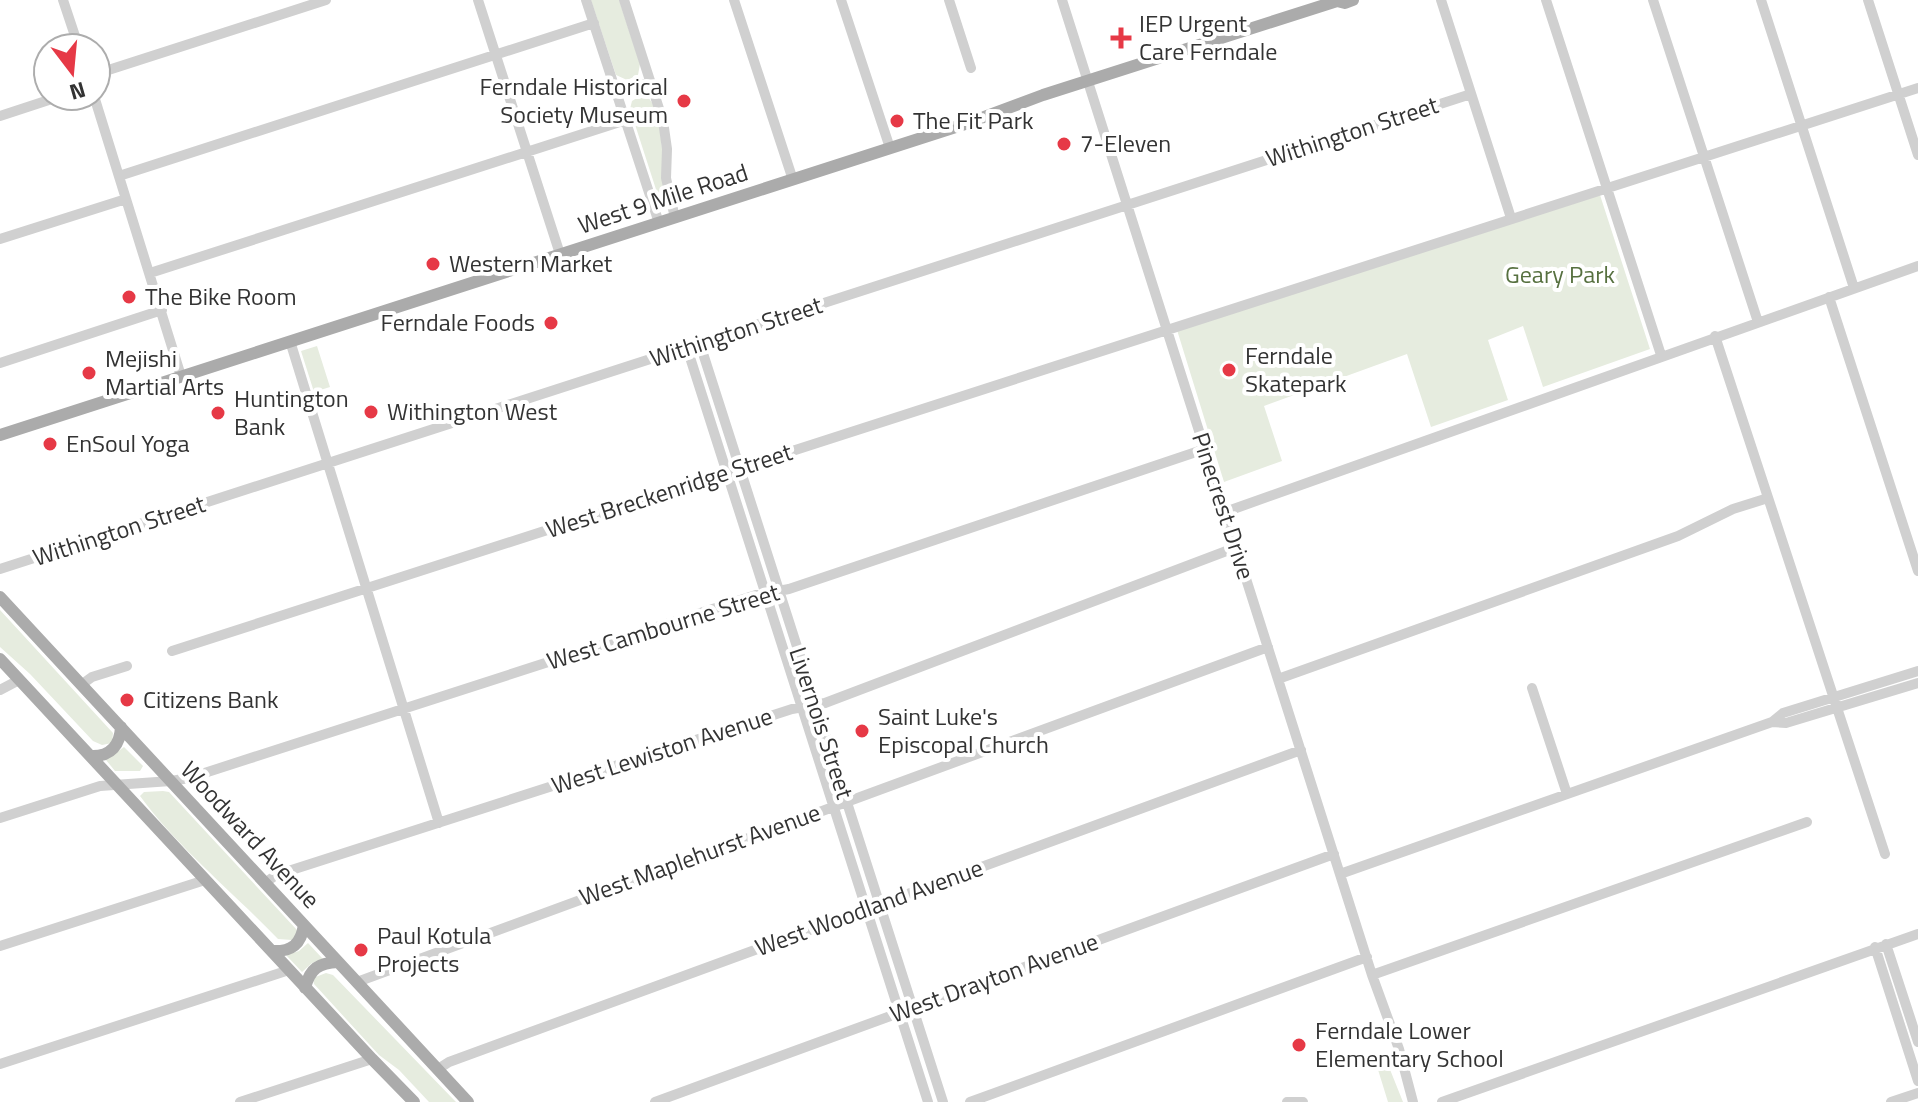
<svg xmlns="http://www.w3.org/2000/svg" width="1918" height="1102" viewBox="0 0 1918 1102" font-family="'Titillium Web',sans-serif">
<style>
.green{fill:#e6ecdf}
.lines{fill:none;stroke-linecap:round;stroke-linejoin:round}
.minor{stroke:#d0d0d0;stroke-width:10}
.major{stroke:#ababab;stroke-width:12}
.poi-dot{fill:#e63946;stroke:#fff;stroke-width:3}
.labels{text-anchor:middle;stroke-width:8;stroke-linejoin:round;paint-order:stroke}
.poi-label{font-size:24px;fill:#333;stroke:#fff;text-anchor:start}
.street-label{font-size:24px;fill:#333;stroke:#fff}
.park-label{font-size:24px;fill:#56703f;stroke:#fff}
</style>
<rect width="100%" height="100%" fill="#fff"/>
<path class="green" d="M591,0H619L640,64L638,75L627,80L616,75Z
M640,96L648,97C668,121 659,174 667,206L662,208L630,109L632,101Z
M1600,195L1650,349L1543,387L1523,326L1488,340L1508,400L1431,427L1407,354L1264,406L1282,461L1224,482L1177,330Z
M317,346L330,387L314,392L301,351Z
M0,610L113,733L112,743L102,745L93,741L30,674L0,647Z
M124,747L143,766L140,771H115L106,760Z
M163,791L169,792L297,930L298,934L292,940L278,939C233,892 179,849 140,796L144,792Z
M308,943L323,959L312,963L302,972L286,955L299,951Z
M326,973L333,975L456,1102H429L399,1070L379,1055L314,984L313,978Z
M1385,1057L1403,1102H1388L1375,1060Z"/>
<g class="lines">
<path class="minor" d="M63,0L79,48
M478,0L560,254
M586,0L659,223
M624,0L663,121L667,149L666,178L675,218
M734,0L793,180
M841,0L890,148
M949,0L971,68
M1062,0L1372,975L1399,1049L1413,1102
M1441,0L1511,218
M1546,0L1661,355
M1653,0L1758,322
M1761,0L1854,288
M1868,0L1918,155
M96,74L326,0
M616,93L651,82
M94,96L181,376
M0,116L61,96
M119,176L594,23
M0,239L126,199
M150,273L626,120
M1829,297L1918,571
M1715,336L1885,854
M290,341L439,823
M700,344L943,1102
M687,348L928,1102
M0,363L162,310
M1225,512L1918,266
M0,569L1471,94
M172,651L1918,88
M1278,679L1678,536L1733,509L1768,498
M81,685L92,677L127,666
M1532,688L1567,794
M0,690L19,680
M1772,722L1786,723L1918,683
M0,818L100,786L171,781L189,778L756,595L789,589L1205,449
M1340,874L1772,722L1783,713L1918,671
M265,883L276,875L792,709L825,703L1237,547
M1886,944L1918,1042
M0,946L205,880
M1875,947L1918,1081
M1372,975L1807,822
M357,982L1268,647
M0,1064L289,970
M438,1069L449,1062L1301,750
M240,1102L372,1059
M655,1102L1334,854
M970,1102L1367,957
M1287,1102H1303
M1442,1102L1918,934
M1891,1102L1918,1093"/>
<path class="major" d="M0,435L965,124L1043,95L1337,1L1345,3L1353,0
M0,597L468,1102
M0,659L372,1059L414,1102
M93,756C111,756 120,745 121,727
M272,951C292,952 301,944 304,925
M305,988C310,968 319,963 338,962"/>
</g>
<g class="poi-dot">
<path d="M1117 26h8v8h8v8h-8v8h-8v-8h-8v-8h8z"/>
<circle cx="684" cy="101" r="8"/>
<circle cx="897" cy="121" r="8"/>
<circle cx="1064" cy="144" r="8"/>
<circle cx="433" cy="264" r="8"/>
<circle cx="129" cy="297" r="8"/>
<circle cx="551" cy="323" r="8"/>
<circle cx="1229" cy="370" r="8"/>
<circle cx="89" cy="373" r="8"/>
<circle cx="371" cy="412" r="8"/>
<circle cx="218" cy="413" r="8"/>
<circle cx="50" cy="444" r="8"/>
<circle cx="127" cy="700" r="8"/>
<circle cx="862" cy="731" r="8"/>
<circle cx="361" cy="950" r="8"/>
<circle cx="1299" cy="1045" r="8"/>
</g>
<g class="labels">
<g class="poi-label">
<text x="1139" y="32">IEP Urgent<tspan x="1139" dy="28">Care Ferndale</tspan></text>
<text x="668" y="95" text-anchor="end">Ferndale Historical<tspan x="668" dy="28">Society Museum</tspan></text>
<text x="913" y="129">The Fit Park</text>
<text x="1080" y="152">7-Eleven</text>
<text x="449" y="272">Western Market</text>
<text x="145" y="305">The Bike Room</text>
<text x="535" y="331" text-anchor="end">Ferndale Foods</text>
<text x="1245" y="364">Ferndale<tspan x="1245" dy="28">Skatepark</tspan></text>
<text x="105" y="367">Mejishi<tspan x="105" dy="28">Martial Arts</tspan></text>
<text x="234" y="407">Huntington<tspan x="234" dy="28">Bank</tspan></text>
<text x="387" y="420">Withington West</text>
<text x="66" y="452">EnSoul Yoga</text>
<text x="143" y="708">Citizens Bank</text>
<text x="878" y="725">Saint Luke's<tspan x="878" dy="28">Episcopal Church</tspan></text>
<text x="377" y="944">Paul Kotula<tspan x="377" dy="28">Projects</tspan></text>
<text x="1315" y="1039">Ferndale Lower<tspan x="1315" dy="28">Elementary School</tspan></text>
</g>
<g class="street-label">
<text transform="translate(1352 132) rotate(-18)" y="8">Withington Street</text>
<text transform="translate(663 199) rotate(-18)" y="8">West 9 Mile Road</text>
<text transform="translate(736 332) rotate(-18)" y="8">Withington Street</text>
<text transform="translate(669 491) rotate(-18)" y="8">West Breckenridge Street</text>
<text transform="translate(1223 506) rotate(72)" y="8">Pinecrest Drive</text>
<text transform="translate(119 531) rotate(-18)" y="8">Withington Street</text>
<text transform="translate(663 627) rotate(-17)" y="8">West Cambourne Street</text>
<text transform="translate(821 723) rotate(72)" y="8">Livernois Street</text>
<text transform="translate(662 751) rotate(-18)" y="8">West Lewiston Avenue</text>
<text transform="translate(250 835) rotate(47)" y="8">Woodward Avenue</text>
<text transform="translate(700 855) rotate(-20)" y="8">West Maplehurst Avenue</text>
<text transform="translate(869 908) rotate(-20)" y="8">West Woodland Avenue</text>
<text transform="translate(994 978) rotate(-20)" y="8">West Drayton Avenue</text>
</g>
<g class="park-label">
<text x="1560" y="283">Geary Park</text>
</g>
</g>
<g transform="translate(72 72) rotate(164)"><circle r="38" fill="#ffffff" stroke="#adadad" stroke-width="2"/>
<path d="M0-6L14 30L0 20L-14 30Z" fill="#e63946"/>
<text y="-12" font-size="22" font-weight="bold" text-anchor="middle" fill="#333333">N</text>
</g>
</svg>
